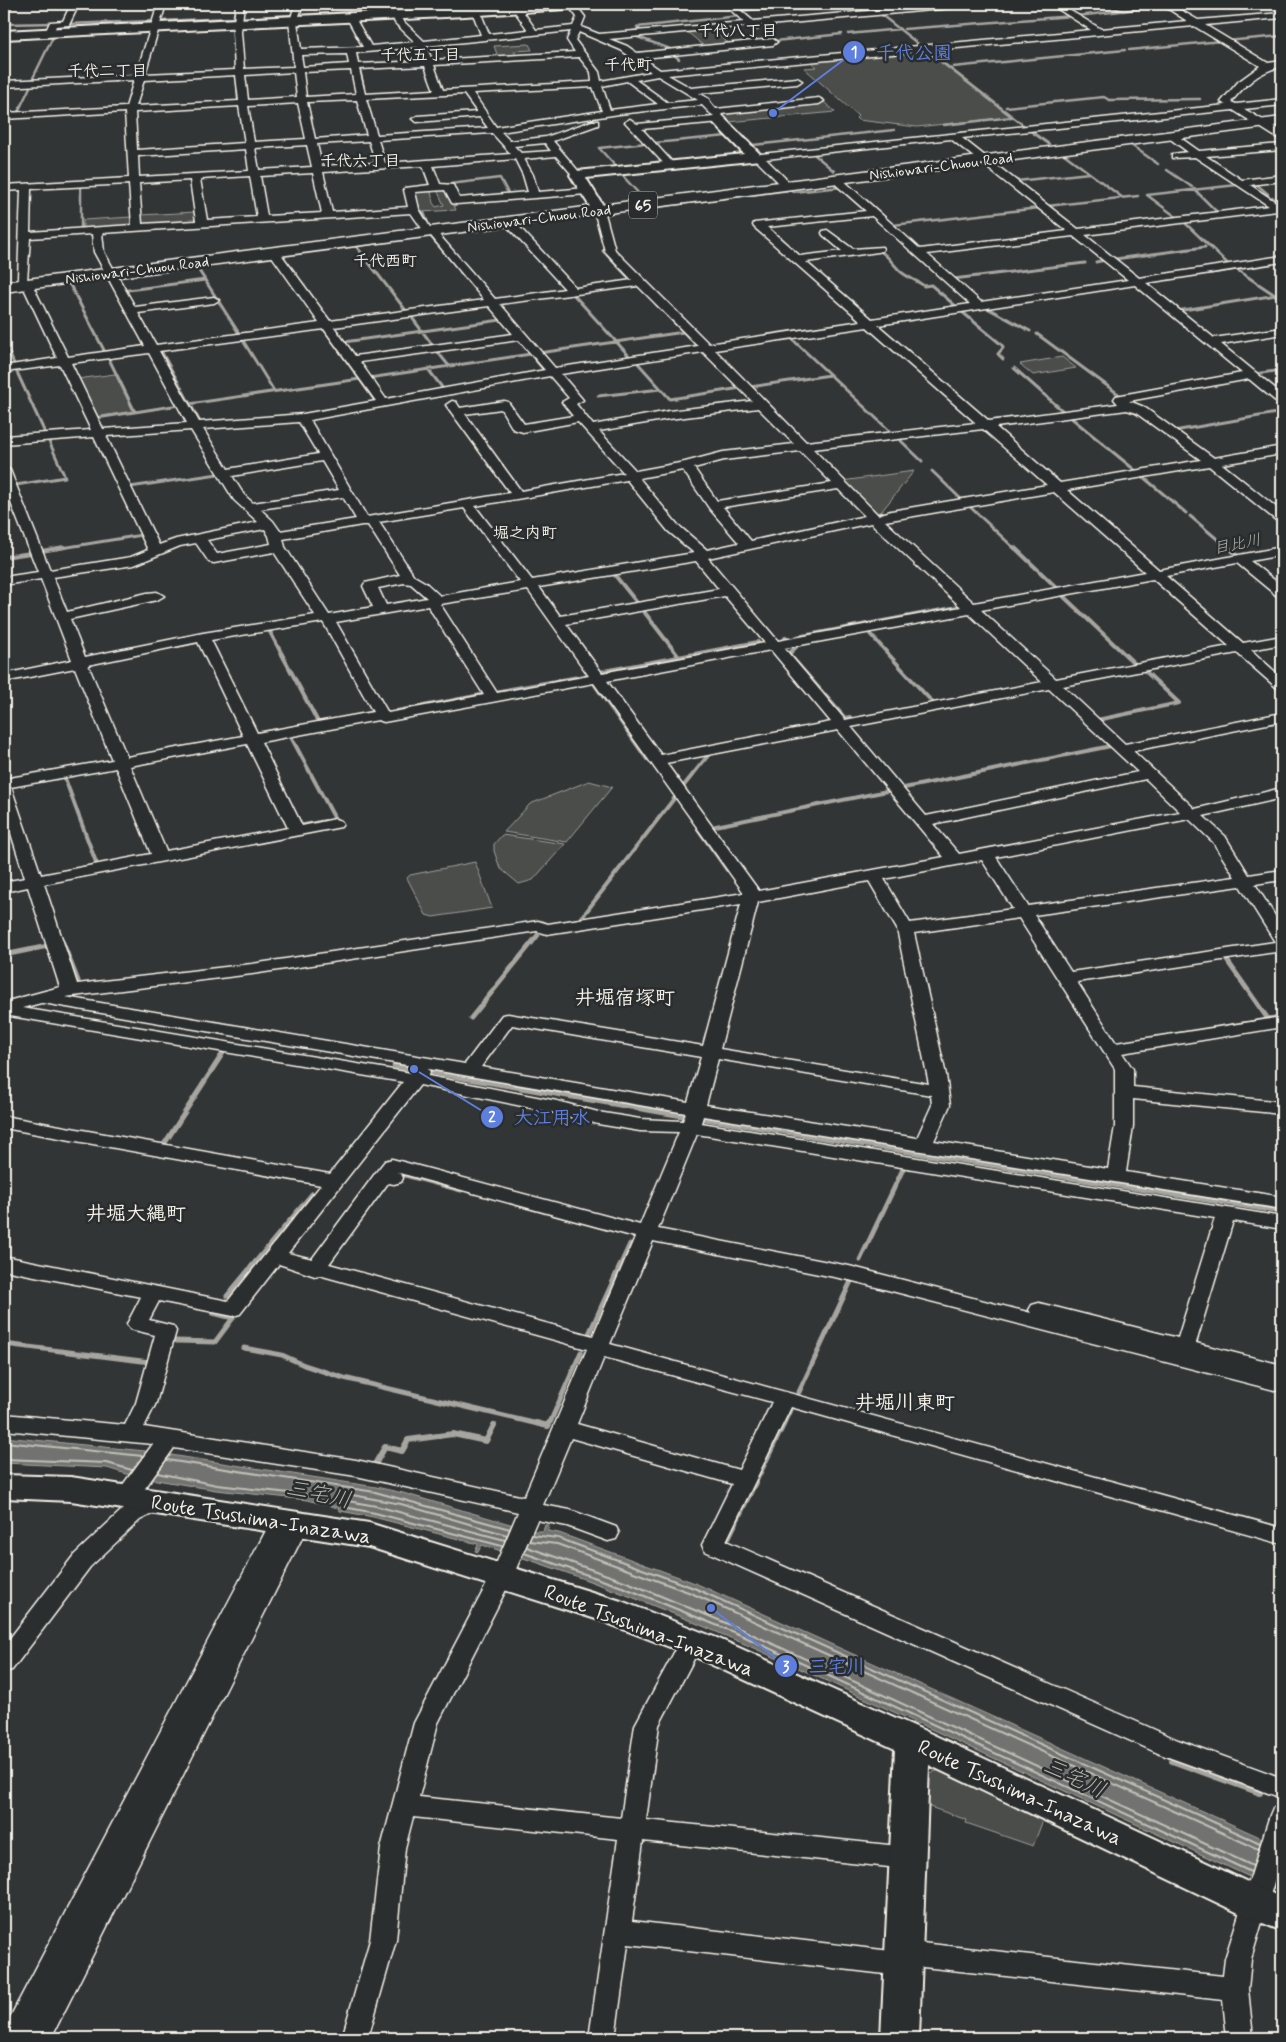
<svg xmlns="http://www.w3.org/2000/svg" width="1286" height="2042" viewBox="0 0 1286 2042" font-family="Mynerve,'Klee One',sans-serif">
<style>
.green{fill:#4b4d4c;stroke:#a09f9a}
.water{fill:#727370;stroke:#a6a5a0}
.lines{fill:none;stroke-linecap:round;stroke-linejoin:round}
.shore{stroke:#c0bfb8;stroke-width:2}
.stream-far4{stroke:#a6a5a0;stroke-width:2.5}
.stream-far3{stroke:#a6a5a0;stroke-width:3}
.stream-far2{stroke:#a6a5a0;stroke-width:4}
.stream-far1{stroke:#a6a5a0;stroke-width:5}
.stream{stroke:#a6a5a0;stroke-width:6}
.street-casing{stroke:#f4f1e8;stroke-width:3}
.secondary-casing{stroke:#f4f1e8;stroke-width:4}
.primary-casing{stroke:#f4f1e8;stroke-width:3}
.street{fill:#2a2d2e;fill-rule:evenodd}
.secondary{fill:#2a2d2e;fill-rule:evenodd}
.primary{fill:#2a2d2e;fill-rule:evenodd}
.labels{text-anchor:middle;stroke-width:5;stroke-linejoin:round;paint-order:stroke}
.far-street-label{font-size:15px;fill:#f4f1e8;stroke:#2a2d2e}
.far-neighbourhood-label{font-size:16px;font-weight:bold;fill:#f4f1e8;stroke:#2a2d2e}
.far-quarter-label{font-size:16px;font-weight:bold;fill:#f4f1e8;stroke:#2a2d2e}
.shield{fill:#2a2d2e;stroke:#b7b6b0;stroke-width:1}
.shield-label{font-size:16px;font-weight:bold;fill:#f4f1e8}
.far-water-label{font-size:16px;font-style:italic;fill:#b3b2ac;stroke:#2a2d2e}
.quarter-label{font-size:20px;font-weight:bold;fill:#f4f1e8;stroke:#2a2d2e}
.near-street-label{font-size:21px;fill:#f4f1e8;stroke:#2a2d2e}
.near-water-label{font-size:22px;font-style:italic;fill:#b3b2ac;stroke:#2a2d2e}
.leader{fill:none;stroke:#5e7fdd;stroke-width:2}
.callout-dot{fill:#5e7fdd;stroke:#2a2d2e;stroke-width:2}
.mark-label{font-size:15px;text-anchor:middle;font-weight:bold;fill:#fff}
.callout-label{font-size:19px;text-anchor:middle;font-weight:bold;fill:#5e7fdd;stroke:#2a2d2e;stroke-width:5;stroke-linejoin:round;paint-order:stroke}
</style>
<rect width="100%" height="100%" fill="#323535"/>
<filter id="ink" filterUnits="userSpaceOnUse"><feTurbulence type="fractalNoise" baseFrequency=".02" numOctaves="2"/><feDisplacementMap in="SourceGraphic" scale="10" xChannelSelector="R" yChannelSelector="G"/><feConvolveMatrix kernelMatrix="1 2 1 2 8 2 1 2 1" color-interpolation-filters="sRGB"/></filter>
<g filter="url(#ink)">
<path class="green" d="M707,28L714,34H717L730,44L704,46L685,30Z
M529,44L532,50L514,51L517,57H498L494,46Z
M923,49L1011,117L917,127L858,120L856,118L858,116L804,68L817,67L809,60Z
M824,102L835,112L729,122L720,114Z
M446,189L456,210L421,212L415,193L431,191L433,203L436,207L444,205L437,190Z
M196,212L197,222L141,225V215Z
M132,217L133,226L83,230V220Z
M1062,357L1076,368L1033,375L1020,364Z
M115,374L133,411L95,417L77,379Z
M914,471L881,512L875,513L842,481Z
M589,781L612,787L567,842L504,832L530,804Z
M502,835L565,844L533,880L519,884L500,868L494,851V844Z
M475,862L492,908L433,917L426,915L407,878L410,875Z
M940,1770L1045,1815L1033,1846L966,1823L967,1820L927,1806L925,1779L930,1773Z"/>
<path class="water" d="M4,1437L145,1451L376,1487L403,1493L534,1531H543L545,1525H549L548,1531L559,1533L695,1583L1282,1847V1892L918,1723L914,1728L910,1727L913,1721C771,1655 632,1590 482,1545L478,1552L475,1551L478,1544L373,1517L340,1511L338,1508L307,1500L216,1490L133,1476L107,1468L4,1463Z"/>
<g class="lines">
<path class="shore" d="M4,1442L143,1456
M4,1459L107,1463L132,1470
M167,1460L375,1492L510,1529
M157,1473L217,1485L308,1495L340,1503L344,1507L375,1513L502,1546
M532,1535L558,1538L694,1588L1260,1843
M505,1540L376,1506L348,1501L344,1496L347,1494L401,1504L507,1535
M529,1541L557,1544L691,1593L1258,1849
M527,1547L627,1582L745,1631L1253,1866
M524,1553L625,1588L743,1636L1251,1872"/>
<path class="stream-far4" d="M867,4L876,11
M1102,4L1123,11L1162,5L1181,17
M423,8L461,6
M739,11L768,8L764,4
M357,12L417,9
M879,13L922,47
M66,15L70,7
M299,15L350,12
M1077,16L1121,11
M241,20V18L293,15
M160,21L233,18L237,4
M5,24L56,23
M65,24L153,21
M904,29L1073,16
M619,33L640,30L637,27L739,16
M848,34L900,29
M632,35L673,50
M775,41L842,34
M1226,41L1282,36
M925,49L1027,128
M1129,50L1221,41
M356,52L359,65
M672,53L679,59
M953,67L1125,50
M360,70L364,87
M31,82L54,35
M237,82L238,101
M1006,107L1104,97L1109,100L1200,99
M17,114L31,85
M944,125L1012,117
M1273,127L1282,126
M1029,130L1049,144
M741,133L753,145L894,130
M654,143L727,136
M1131,145L1158,164
M1064,154L1123,198
M815,155L834,171
M422,164L430,186
M618,169L599,148L647,143
M1167,170L1192,187
M621,174L641,196
M1017,181L1089,173
M1255,183L1268,194
M77,185H81V230
M441,185L500,178L509,195H511
M852,188L864,199
M1194,189L1219,214
M1147,195L1237,185
M1147,195L1179,219
M1272,197L1281,204
M866,200L913,243
M1047,206L1138,196
M656,207L790,190L793,192L842,187
M419,209L424,213L428,223
M1183,221L1206,243
M893,225L1039,208
M430,236L436,243"/>
<path class="stream-far3" d="M435,241L456,266
M912,241L920,249
M1204,241L1230,266
M356,246L407,312
M878,250C887,254 892,263 899,270C905,277 917,280 924,286L931,285L958,308
M603,251L631,280L629,282
M1115,259L1205,247
M1096,262L1105,260L1108,263
M196,266L240,335
M1236,269L1275,295
M461,273L473,287
M1211,273L1237,269
M953,279L1085,263
M69,283L106,354
M128,290L205,280
M572,293L631,358
M656,304L697,346
M987,308L1030,331
M961,311L1002,345L1003,348L998,354L1003,359
M1177,311L1282,294
M410,315L434,347
M319,329H324L375,401L371,403
M1037,334L1121,396
M791,338L894,435
M242,339L274,391
M513,339H518L543,369
M4,341L15,366
M344,342L501,320
M166,349L161,351L200,422
M436,350L449,366
M539,353L684,332
M108,357L135,412
M636,361L670,399L741,388
M1014,368L1064,412
M428,369L444,390
M16,370L46,435H48
M1253,372L1255,374L1282,370
M369,378L531,354
M750,387L830,375
M598,396L661,389
M189,404L360,379
M1069,416L1136,471
M99,421L97,418L179,405
M1172,429L1174,431L1282,412
M898,438L922,461
M932,471L962,500
M1142,476L1186,513
M16,485L65,477L48,439
M132,491L130,487L218,474
M968,505L1015,549
M877,514L885,513
M1190,516L1229,549
M56,549L142,535L144,539"/>
<path class="stream-far2" d="M1014,547L1058,589
M1228,547L1238,556
M42,551L64,547
M4,557L31,553
M614,574L638,604
M1061,594L1136,665
M642,609L679,657
M269,630L319,724
M870,634L934,704
M797,637L958,607
M785,638H789
M172,647L197,642
M796,647L789,654L845,718L850,717
M604,671L758,642
M595,685L647,759
M500,691L584,676
M397,711L481,695
M1097,720L1179,703L1143,669
M290,735L335,819
M64,776L97,865
M682,788L710,753
M904,788L1111,746L1107,743
M304,825L325,821
M711,827L892,790
M698,829L727,870
M579,921L676,796"/>
<path class="stream-far1" d="M63,943L78,981
M4,955L48,946
M1226,959L1268,1019L1282,1017
M471,1018L538,935
M394,1066L688,1117
M699,1118L1282,1212
M163,1146L223,1053
M394,1172L461,1190
M860,1260L903,1169
M227,1296L312,1194
M588,1336L630,1244
M176,1341L215,1342L233,1318L213,1313
M4,1344L150,1362
M244,1348L282,1355L304,1365L344,1378L542,1425
M799,1392L852,1279
M549,1425L581,1352
M783,1425L790,1410"/>
<path class="stream" d="M536,1423L548,1426L549,1423
M375,1464L385,1447L402,1451L408,1440L453,1434L486,1441L494,1425
M726,1542L784,1423
M1172,1761L1260,1793"/>
<g class="street-casing">
<path id="street" d="M71,4H79L69,25L56,26L52,35H46L45,33L50,22L63,21Z
M158,4H166L145,74L235,70L233,32L236,4H244L241,32L244,69L294,67L289,20L291,18L295,4H303L297,22L301,49L363,47L347,18L351,15L355,18L371,46L415,42L395,23L392,15L396,12L399,13L402,20L424,41L481,35L472,11L476,8L480,11L489,34L528,30L513,9L517,6L520,7L536,30L573,26L577,17L567,4H575L585,17L581,27L599,34L744,22L724,4H733L753,21L948,4H978L974,6L758,26V29L755,30L749,26L609,39L627,46L637,53L773,39L777,42L773,45L643,58L660,70L1091,30L1050,4H1059L1101,29L1187,21L1161,4H1170L1198,20L1282,13V18L1205,25L1268,63L1282,61V67C1260,70 1245,85 1231,102L1236,104L1282,99V105L1244,109L1280,130L1282,141L1233,110L962,138L1078,229L1269,206L1195,157L1172,158V154L1188,152L1169,138V134H1175L1199,151L1282,144V150L1206,156L1242,180L1282,175V181L1250,185L1282,206V213L1277,211L1085,235L1139,278L1282,256V262L1146,283L1214,338L1282,328V334L1221,344L1282,394V404L1278,403L1249,379L1129,401L1144,407L1214,458L1282,446V454L1222,464L1282,512V522L1277,521L1209,466L1067,490L1159,570L1282,547V555L1250,561L1282,586V597L1277,596L1237,563L1166,576L1243,643L1282,636V644L1251,650L1282,678V689L1277,688L1237,653L1063,686L1125,744L1282,713V721L1133,751L1195,809L1282,788V798L1203,816L1225,836L1249,875L1282,870V880L1255,884L1282,927V951L1077,982L1116,1043L1282,1017V1027L1122,1053L1133,1069V1087L1282,1102V1114L1133,1099V1126L1126,1172L1282,1197V1209L703,1116L701,1123L1282,1217V1229L1233,1221L1196,1343L1282,1365V1392L849,1280L653,1241L610,1344L1282,1528V1544L791,1407L726,1541L1178,1740L1282,1778V1798L1160,1754L705,1551L702,1545L732,1484L571,1438L543,1505L570,1510L616,1527L619,1533L616,1539L608,1541L567,1526L537,1520L513,1576L438,1723L419,1797L621,1818L635,1725L683,1636L691,1633L699,1636L703,1642L659,1725L646,1820L908,1847L917,1850L921,1858L917,1866L908,1869L643,1841L632,1921L891,1951L894,1945L903,1941L1223,1976L1225,1959L1270,1815L1273,1808L1282,1805V1855L1251,1959L1248,1989L1253,2038H1227L1223,2000L914,1966L911,1972L902,1976L628,1944L615,2038H589L618,1839L413,1817L405,1848L396,1940L368,2038H342L370,1940L381,1848L414,1723L491,1576L518,1512L356,1476L174,1448L138,1498L122,1504L114,1502L111,1496L114,1490L122,1486L153,1444L4,1430V1414L125,1425L136,1403L155,1335L130,1329L127,1324L141,1297L4,1270V1256L228,1301L321,1185L4,1128V1116L330,1174L403,1082L4,1015V1002L60,987L28,887L4,892V882L25,878L4,811V779L112,760L75,668L4,682V674L72,660L41,579L4,585V577L38,572L4,485V466L10,470L50,570L131,557L148,550L94,437L4,444V436L91,430L60,365L4,372V366L57,358L22,284L23,282L18,279L21,190L4,191V185L129,178L125,112L4,119V113L126,107L134,80L4,87V81L136,75ZM1194,26L1260,66L1238,82L1221,102L1226,105L752,155V159L756,160L780,184L784,185L789,182L766,159L951,139L1067,231L920,249L841,178H833V182L866,211L754,223L753,225L754,227L861,321L709,344L615,250L604,210L599,207L594,210L605,251L632,280L576,288L513,220H505L504,222L505,224L565,289L495,299L435,230L431,229L419,209L415,192L445,190L452,203L456,204L587,194L592,191L587,188L538,192L533,175L524,159L556,156L574,177H580V173L553,141L598,125V121H592L546,137L510,141L501,132L619,114L702,105L714,117L637,124L630,119L625,122L668,168L671,169L676,166L674,164L642,129L721,122L726,119L721,114L819,104L824,101L819,98L716,109L710,102L709,99L699,93L797,84L802,81L797,78L691,88L668,75ZM571,31L567,40L575,52L432,60L426,46ZM579,32L621,50L651,72L601,81L599,72L575,40ZM418,47L423,61L358,64L356,53ZM347,54L349,64L303,67L301,55ZM579,57L591,72L592,82L443,90L434,65ZM425,66L434,90L365,94L359,69ZM351,70L356,94L306,97L303,72ZM294,72L297,97L248,100L245,75ZM236,75L239,101L136,106L144,80ZM658,76L698,100L668,103L636,80ZM627,81L658,104L610,110L602,86ZM593,87L602,111L496,127L473,93ZM464,94L477,112L417,116L412,119L417,122L480,117L488,128L377,135L366,99ZM357,100L367,135L315,139L307,102ZM298,103L306,139L254,142L248,106ZM239,106L245,143L137,150L135,112ZM492,133L511,154L385,163L378,140ZM369,141L376,163L322,166L317,144ZM545,143L551,151L521,153L514,146ZM307,145L312,167L259,170L255,148ZM246,149L249,171L139,177L138,156ZM515,159L523,175L528,192L459,198L453,185L440,184L433,166ZM423,166L430,185L405,188L404,190L408,207L332,212L323,172ZM313,173L322,213L267,216L260,176ZM250,176L257,217L207,220L200,179ZM190,180L196,221L142,224L139,183ZM129,184L132,225L30,232L31,189ZM411,213L423,230L427,231L484,300L330,321L278,250L274,249L269,252L319,323L156,345L138,313L214,303L219,300L214,297L135,307L104,252L102,233ZM872,216L970,304L872,319L806,262L878,252L882,251L883,249L882,247L853,249L827,230L823,231L822,233L823,235L842,251L800,256L767,227ZM92,234L94,252L145,346L68,357L32,284L27,281L30,238ZM1073,236L1128,280L981,302L927,254ZM1135,285L1242,373L1116,396L1114,399L1118,404L989,421L878,325ZM638,286L698,346L555,368L500,304ZM489,306L513,334L355,356L334,327ZM867,327L976,423L806,442L715,350ZM324,329L376,401L303,414L199,422L159,351ZM519,340L545,370L386,399L360,362ZM703,352L752,401L669,411L593,425L576,404L583,400L561,374ZM149,353L187,423L103,429L71,363ZM550,376L569,398L562,402L573,416L524,424L508,402L504,401L460,408L456,402L452,401L446,405L510,493L367,517L310,420ZM758,408L794,444L723,452L685,462L636,471L599,431L669,419ZM501,409L513,429L523,432L578,422L624,473L521,491L465,414ZM1127,410L1136,413L1201,460L1060,483L996,427ZM299,422L318,454L228,469L203,429ZM983,429L1047,485L891,511L878,515L813,449ZM191,430L234,500L258,522L176,539L159,545L106,436ZM800,451L832,483L717,501L694,468L724,460ZM322,461L339,490L253,503L244,495L232,476ZM683,470L709,508L739,543L707,550L678,525L639,478ZM627,480L668,531L694,553L532,580L475,506ZM838,489L865,516L751,541L723,507ZM1054,492L1145,572L974,603L885,521ZM343,497L356,519L280,531L273,521L260,509ZM464,508L520,582L440,596L426,583L414,576L379,522ZM871,523L961,607L778,641L708,558ZM362,525H368L400,575L365,583L363,586L373,607L329,615L285,547L283,539ZM265,529L269,536L271,544L217,554L207,540ZM196,543L209,562L214,563L274,552L315,615L203,633L85,657L70,619L157,600L164,596L157,592L147,593L67,612L53,577L134,565L180,546ZM696,561L719,589L560,616L539,587ZM1153,579L1229,646L1056,679L981,610ZM404,583L411,584L427,598L386,605L378,588ZM528,590L589,676L497,693L440,604ZM725,596L765,643L602,673L566,624ZM428,606L484,695L388,713L336,622ZM969,614L1042,682L845,720L784,648ZM323,622L373,712L257,733L211,640ZM198,642L243,736L127,757L88,665ZM771,650L831,722L661,755L607,681ZM594,683L744,893L548,924L538,921L252,964L77,984L44,884L341,827L343,824L341,821L335,819L302,826L261,742L378,720L384,722ZM1049,689L1138,772L926,816L851,727ZM838,730L944,857L759,891L666,763ZM247,744L288,828L166,851L130,766ZM116,768L151,854L41,875L11,787ZM1146,779L1180,812L959,854L933,824ZM1189,819L1213,842L1235,877L1028,906L996,857ZM982,860L1013,909L910,923L884,879ZM869,881L897,929L929,1084L720,1049L758,902ZM1240,886L1275,942L1071,972L1034,915ZM741,904L703,1046L508,1014L502,1015L465,1064L65,997L252,974L537,931L547,934ZM1019,918L1115,1069V1126L1108,1169L934,1141L950,1105L946,1075L914,933ZM41,1003H43L418,1067L411,1073L22,1008ZM512,1025L701,1057L688,1102L481,1067ZM718,1059L931,1095L932,1105L917,1138L706,1105ZM428,1069L686,1113L683,1121L640,1119L598,1112L557,1101L428,1076L430,1072ZM420,1085L556,1113L598,1124L640,1131L679,1132L640,1225L392,1159L385,1161L377,1171L312,1259L288,1253ZM697,1134L1215,1218L1178,1338L1039,1303L1032,1305L1029,1310L1031,1313L849,1266L658,1229ZM396,1172L635,1237L593,1336L329,1264L388,1183L394,1184L401,1182L403,1178L401,1174ZM279,1264L315,1276L319,1275L587,1349L524,1497L356,1460L144,1427L156,1403L176,1331L173,1326L149,1320L159,1301L233,1316L240,1314ZM604,1357L772,1402L739,1470L577,1424Z
M416,4H424L422,16L415,14Z
M158,1493L166,1495L169,1501L166,1507L140,1520L90,1567L12,1670L4,1672V1646L74,1555L124,1508Z
M282,1513L290,1515L291,1518L298,1516L306,1518L309,1524L51,2038H4V2029L271,1521L274,1515Z"/>
</g>
<g class="secondary-casing">
<path id="secondary" d="M531,4H584L578,8L465,16L4,39V31Z
M717,115L722,116L760,154L762,157L760,160L586,178L606,210L604,213H594L570,175L572,172L577,171L744,154L710,119Z
M4,1475L71,1477L369,1523L621,1601L717,1638L925,1731L1282,1898V1931L1243,1915L929,1765L919,2038H881L895,1749L693,1656L599,1620L369,1547L71,1501L4,1498Z"/>
</g>
<g class="primary-casing">
<path id="primary" d="M4,4H13L9,10L4,11Z
M1282,117V125L4,292V282Z"/>
</g>
<use href="#street" class="street"/>
<use href="#secondary" class="secondary"/>
<use href="#primary" class="primary"/>
</g>
</g>
<g class="labels">
<g class="far-street-label">
<text transform="translate(941 166) rotate(-7)" y="5">Nishiowari-Chuou Road</text>
<text transform="translate(539 218) rotate(-7)" y="5">Nishiowari-Chuou Road</text>
<text transform="translate(137 270) rotate(-7)" y="5">Nishiowari-Chuou Road</text>
</g>
<g class="far-neighbourhood-label">
<text x="737" y="36">千代八丁目</text>
<text x="420" y="60">千代五丁目</text>
<text x="107" y="76">千代二丁目</text>
<text x="360" y="166">千代六丁目</text>
</g>
<g class="far-quarter-label">
<text x="628" y="70">千代町</text>
<text x="385" y="266">千代西町</text>
<text x="525" y="538">堀之内町</text>
</g>
<rect class="shield" x="629" y="191.5" width="28" height="27" rx="4"/>
<g class="shield-label">
<text x="643" y="211">65</text>
</g>
<g class="far-water-label">
<text transform="translate(1237 543) rotate(-11)" y="6">目比川</text>
</g>
<g class="quarter-label">
<text x="625" y="1004">井堀宿塚町</text>
<text x="136" y="1220">井堀大縄町</text>
<text x="905" y="1409">井堀川東町</text>
</g>
<g class="near-street-label">
<text transform="translate(261 1519) rotate(9)" y="7">Route Tsushima-Inazawa</text>
<text transform="translate(649 1630) rotate(21)" y="7">Route Tsushima-Inazawa</text>
<text transform="translate(1020 1792) rotate(25)" y="7">Route Tsushima-Inazawa</text>
</g>
<g class="near-water-label">
<text transform="translate(319 1493) rotate(12)" y="8">三宅川</text>
<text transform="translate(1075 1777) rotate(25)" y="8">三宅川</text>
</g>
</g>
<path class="leader" d="M773 113L854 52M414 1069L492 1117M711 1608L786 1666"/>
<g class="callout-dot">
<circle cx="773" cy="113" r="5"/>
<circle cx="414" cy="1069" r="5"/>
<circle cx="711" cy="1608" r="5"/>
<circle cx="854" cy="52" r="12"/>
<circle cx="492" cy="1117" r="12"/>
<circle cx="786" cy="1666" r="12"/>
</g>
<g class="mark-label">
<text x="854" y="57">1</text>
<text x="492" y="1122">2</text>
<text x="786" y="1672">3</text>
</g>
<g class="callout-label">
<text x="914" y="59">千代公園</text>
<text x="552" y="1124">大江用水</text>
<text x="837" y="1673">三宅川</text>
</g>
<rect width="1286" height="2042" fill="none" stroke="#2a2d2e" stroke-width="20"/>
<rect x="10" y="10" width="1266" height="2022" fill="none" stroke="#f4f1e8" stroke-width="2" filter="url(#ink)"/>
</svg>
